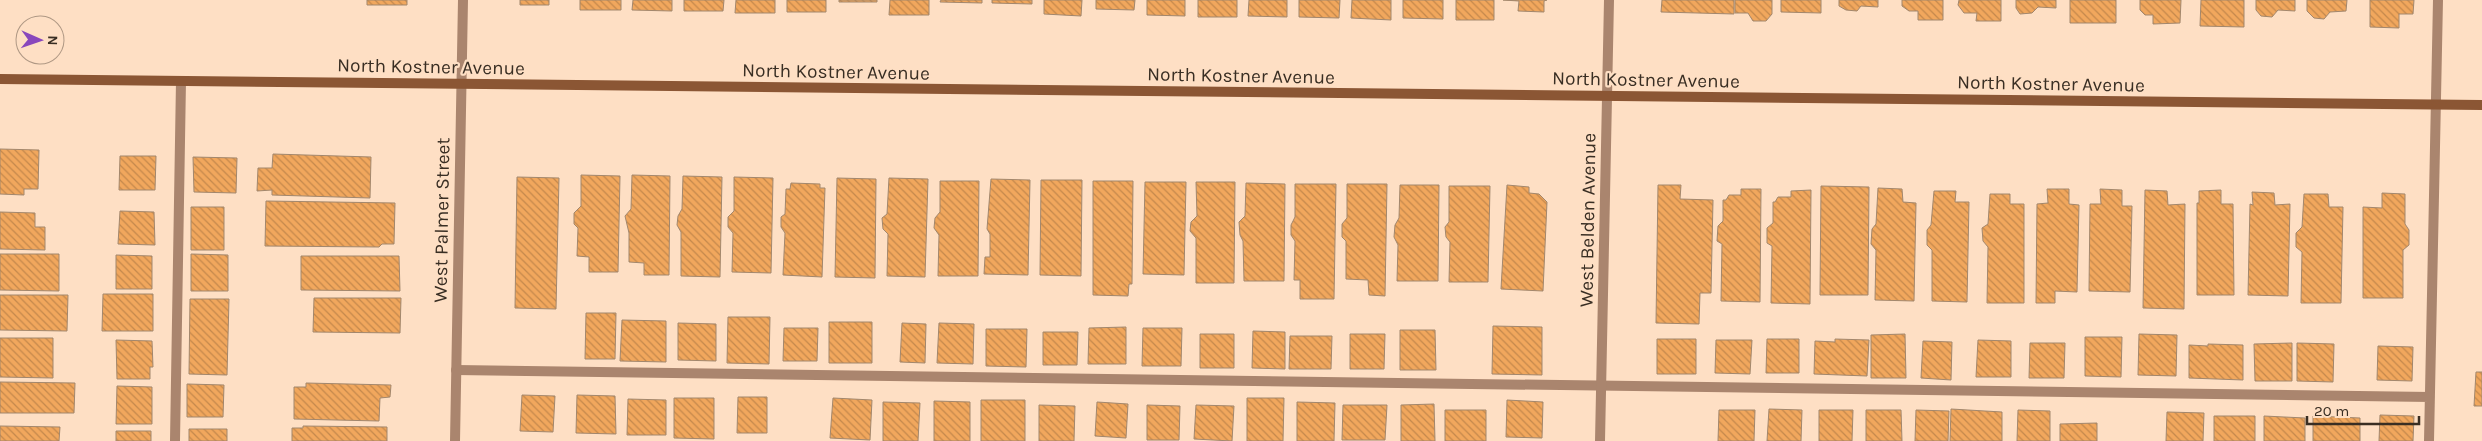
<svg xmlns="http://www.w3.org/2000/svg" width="2482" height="441" viewBox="0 0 2482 441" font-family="Karla,sans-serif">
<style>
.building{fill:url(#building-back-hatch);stroke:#a2876d}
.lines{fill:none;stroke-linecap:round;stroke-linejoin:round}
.lane{stroke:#aa856e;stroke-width:10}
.street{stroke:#aa856e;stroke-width:10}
.secondary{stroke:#8b5634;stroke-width:10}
.labels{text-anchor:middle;stroke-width:4.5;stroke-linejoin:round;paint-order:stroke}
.street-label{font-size:19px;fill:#392e23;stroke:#fedfc4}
</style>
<defs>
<pattern id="building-back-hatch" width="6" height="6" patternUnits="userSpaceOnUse" patternTransform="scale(1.25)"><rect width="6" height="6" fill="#f1a75d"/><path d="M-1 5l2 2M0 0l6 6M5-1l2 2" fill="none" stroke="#c4884c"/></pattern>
</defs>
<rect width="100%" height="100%" fill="#fedfc4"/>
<path class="building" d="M367,0H407V5H367Z
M520,0H549V5H520Z
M580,0H621V10H580Z
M633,0H672V11L632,10Z
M684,0H724L723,11H684Z
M736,0H775V13H735Z
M787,0H826V12H787Z
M839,0H877V2H839Z
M890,0H929V15H889Z
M941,0H982V3L940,2Z
M992,0H1032V4L992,3Z
M1044,0H1082L1081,16L1044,14Z
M1096,0H1135L1134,10L1096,9Z
M1147,0H1185V16L1147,15Z
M1198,0H1237V17H1198Z
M1249,0H1287V17L1248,16Z
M1299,0H1340L1339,18L1299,17Z
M1352,0H1391V20L1351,18Z
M1403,0H1443V19L1403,18Z
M1456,0H1494V20H1456Z
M1503,0H1547L1544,1V12L1518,11L1519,1Z
M1662,0H1734V14L1661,12Z
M1735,0H1772V14L1766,21H1753L1748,13H1735Z
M1781,0H1821V13L1781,12Z
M1839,0H1878V7L1861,6L1857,11L1846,10L1839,6Z
M1902,0H1943V20H1918V11H1909L1902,6Z
M1959,0H2001V21H1976L1977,13H1964L1958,5Z
M2016,0H2056V8L2038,7L2032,13L2020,14L2016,8Z
M2070,0H2116V23H2070Z
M2140,0H2181L2180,23L2153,24V15H2145L2140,10Z
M2201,0H2244V27L2200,26Z
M2256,0H2295V11L2278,10L2272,17L2261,16L2256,10Z
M2307,0H2347L2346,11L2330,12L2324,19L2314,18L2307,11Z
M2370,0H2414L2413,14H2399V28L2370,27Z
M0,149L39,150L38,189H24V195L0,194Z
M273,154L371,157L370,198L272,195V190L257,191L258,168H272Z
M120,156H156L155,190H119Z
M193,157L237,158L236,193L194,192Z
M581,175L620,176L618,272H589V257L577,256L578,228L574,224V213L581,206Z
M632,175L670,176L669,275H644V263L629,262V233L625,216L631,209Z
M683,176L722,177L720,277L681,276V232L677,225L678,216L682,209Z
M517,177L559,178L556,309L515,308Z
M734,177L773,178L771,273L732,272L733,233L728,227V217L734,211Z
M837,178L876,179L875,278L835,277Z
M889,178L928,179L925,277L887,276L888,234L883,229L882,218L887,214Z
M991,179L1030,180L1028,275L984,274L985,257H990V234L987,229Z
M1041,180H1082L1081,276L1040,275Z
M940,181H979L978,276H938L939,235L934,228L935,218L940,212Z
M1093,181H1133L1132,284H1129L1128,296L1093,295Z
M1145,182H1186L1184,275L1143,274Z
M1196,182H1235L1234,283H1196V238L1190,231L1191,222L1197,216Z
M791,183L820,184V188H825L822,277L783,275L785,233L781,227V217L785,214L786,189H790Z
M1246,183L1285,184L1284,281H1244L1243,241L1240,235L1239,222L1245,216Z
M1295,184H1336L1334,299H1300V280H1294L1295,241L1291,235V225L1295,217Z
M1347,184H1387L1385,296L1369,295L1368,280L1346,279V241L1342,237V224L1347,218Z
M1400,185H1439L1438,281H1397L1398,245L1394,237L1395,225L1399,218Z
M1507,185L1529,187V193L1539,194L1547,202L1543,291L1501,289Z
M1658,185H1681L1680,199L1713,200L1711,293H1700L1699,324L1656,323Z
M1449,186H1490L1488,282H1449L1450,242L1446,237L1445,227L1449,222Z
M1821,186L1869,187L1868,295H1820Z
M1878,188L1902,189L1903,202L1916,203L1914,301L1875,300L1876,250L1871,244L1872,229L1876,224Z
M1741,189H1761L1760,302L1721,301L1722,244L1717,241L1718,226L1723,221V200H1726L1729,195H1741Z
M2047,189H2069V204L2079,205L2077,292L2055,291V303H2036L2037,204L2048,203Z
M2100,189L2122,190V206H2132L2130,292L2089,291L2090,204H2101Z
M1811,190L1810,304L1771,303L1772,246L1767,243V228L1773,223V202H1775L1778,197H1791V191Z
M2145,190L2167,191L2168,205L2185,204L2184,309L2143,308Z
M2221,190V204H2233L2234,295H2197V203H2199V191Z
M1934,191H1956L1955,202H1969L1967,302L1932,301V250L1927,245V230L1931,225Z
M2252,192L2274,193L2275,205L2290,204L2288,296L2248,295L2250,204L2253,205Z
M2382,193L2405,194V224L2409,230V245L2403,250V298H2363V207L2382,208Z
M1990,194H2010V204H2024V303H1987L1988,247L1983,241L1982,228L1988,224Z
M2304,194H2328L2329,207H2343L2341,303H2301L2302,252L2296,247V233L2302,227Z
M266,201L395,203L394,244H382L379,247L265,246Z
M191,207H224V250H191Z
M120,211L154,212L155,245L118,244Z
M0,212L35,213V227H45V250L0,249Z
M0,254H59V291L0,290Z
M191,254L228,255V291H191Z
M116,255L152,256V289H116Z
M301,256H399L400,291L301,290Z
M103,294H153V331H102Z
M0,295H68L67,331L0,330Z
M314,298H401L400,333L313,332Z
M190,299H229L227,375L189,374Z
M586,313H616L615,359H585Z
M728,317H770L769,364L727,363Z
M622,320L666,321V362L620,361Z
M829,322H872V363H829Z
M678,323L716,324V361L678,360Z
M902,323L926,324L925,363L900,362Z
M939,323L974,324L973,364L937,363Z
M1493,326L1542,327V375L1492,374Z
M1126,327V364H1088L1089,328Z
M784,328H818L817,361H783Z
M1143,328H1182L1181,366H1142Z
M986,329H1027L1026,367L986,366Z
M1400,330H1435L1436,370H1400Z
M1253,331L1285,332V369L1252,368Z
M1043,332H1078L1077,365H1043Z
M1200,334H1234V368H1200Z
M1350,334H1385L1384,369H1350Z
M1905,334L1906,378H1871V335Z
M2139,334L2177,335L2176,376L2138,375Z
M1290,336H1332L1331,369H1289Z
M2085,337H2122L2121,377L2085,376Z
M0,338H53V378L0,377Z
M1657,339H1696V374H1657Z
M1767,339H1799V373H1766Z
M1835,339L1869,340L1867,376L1814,374L1815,341L1835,342Z
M116,340L152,341L153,367H150V379H117Z
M1716,340H1752L1750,374L1715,373Z
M1978,340L2011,341V377H1976Z
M1923,341L1952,342L1951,380L1921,378Z
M2030,343H2065L2064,378H2029Z
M2292,343V381H2255L2254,344Z
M2297,343L2334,344L2333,382L2297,381Z
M2208,344L2243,345V380L2189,378V345L2208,346Z
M2378,346L2413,347L2412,381L2377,380Z
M2476,372H2482V406H2474Z
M0,382L75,383L74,413H0Z
M306,383L391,385L390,397L380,398L379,421L294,419V387H306Z
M187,384L224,385L223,417H187Z
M117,386L152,387V424H116Z
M522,395L555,396L553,432L520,431Z
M577,395L615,396L616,434L576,433Z
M738,397H767V433H737Z
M674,398H714V439L674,438Z
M833,398L872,400L870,440L830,438Z
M1247,398H1284L1283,441H1247Z
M628,399L666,400V435H627Z
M981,400H1025V441H981Z
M1507,400L1543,402L1542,438L1506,437Z
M934,401L970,402V441H934Z
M883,402L920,403L918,441H883Z
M1097,402L1128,404L1126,438L1095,436Z
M1297,402L1335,403L1334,441H1297Z
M1434,404L1435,441H1401V405Z
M1039,405L1075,406L1074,441H1039Z
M1147,405L1180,406L1179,440H1147Z
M1196,405L1234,406L1232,441L1194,439Z
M1343,405H1387L1385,440H1342Z
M1769,409L1802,410L1801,441H1767Z
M1951,409L2002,412V441H1950Z
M1445,410H1486V441H1445Z
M1719,410H1755L1754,441H1718Z
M1819,410H1853L1852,441H1819Z
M1866,410H1901L1902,441H1866Z
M1916,410L1949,411L1948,441H1915Z
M2018,410L2050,411V441H2017Z
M2167,412L2204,413L2203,441H2166Z
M2380,415L2414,416L2413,441H2379Z
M2214,416H2255V441H2214Z
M2264,416L2305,418V441H2264Z
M2313,416L2360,418V441H2313Z
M2097,423V441H2060V424Z
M0,426L60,427L59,441H0Z
M303,426L387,427V441H292V428H303Z
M189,429H227V441H189Z
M116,431H151V441H116Z"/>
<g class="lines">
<path class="lane" d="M456,370L2430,397
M175,441L181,81
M2429,441L2438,0"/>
<path class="street" d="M455,441L463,0
M1600,441L1609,0"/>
<path class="secondary" d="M0,79L2482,105"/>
</g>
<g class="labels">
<g class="street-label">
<text transform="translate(431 66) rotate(1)" y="7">North Kostner Avenue</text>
<text transform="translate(836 71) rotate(1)" y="7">North Kostner Avenue</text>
<text transform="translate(1241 75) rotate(1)" y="7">North Kostner Avenue</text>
<text transform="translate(1646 79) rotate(1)" y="7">North Kostner Avenue</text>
<text transform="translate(2051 83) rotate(1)" y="7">North Kostner Avenue</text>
<text transform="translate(441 220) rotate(-89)" y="7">West Palmer Street</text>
<text transform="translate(1587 220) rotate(-89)" y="7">West Belden Avenue</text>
</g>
</g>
<g transform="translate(40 40) rotate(92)"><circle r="24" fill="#fedfc4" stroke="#af9884"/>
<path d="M0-4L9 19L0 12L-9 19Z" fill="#8947bc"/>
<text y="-8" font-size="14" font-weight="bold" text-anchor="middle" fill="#392e23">N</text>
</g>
<path d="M2307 416v8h112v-8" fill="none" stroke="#392e23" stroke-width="2.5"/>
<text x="2314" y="416" font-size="15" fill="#392e23" stroke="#fedfc4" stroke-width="4" paint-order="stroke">20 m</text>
</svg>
